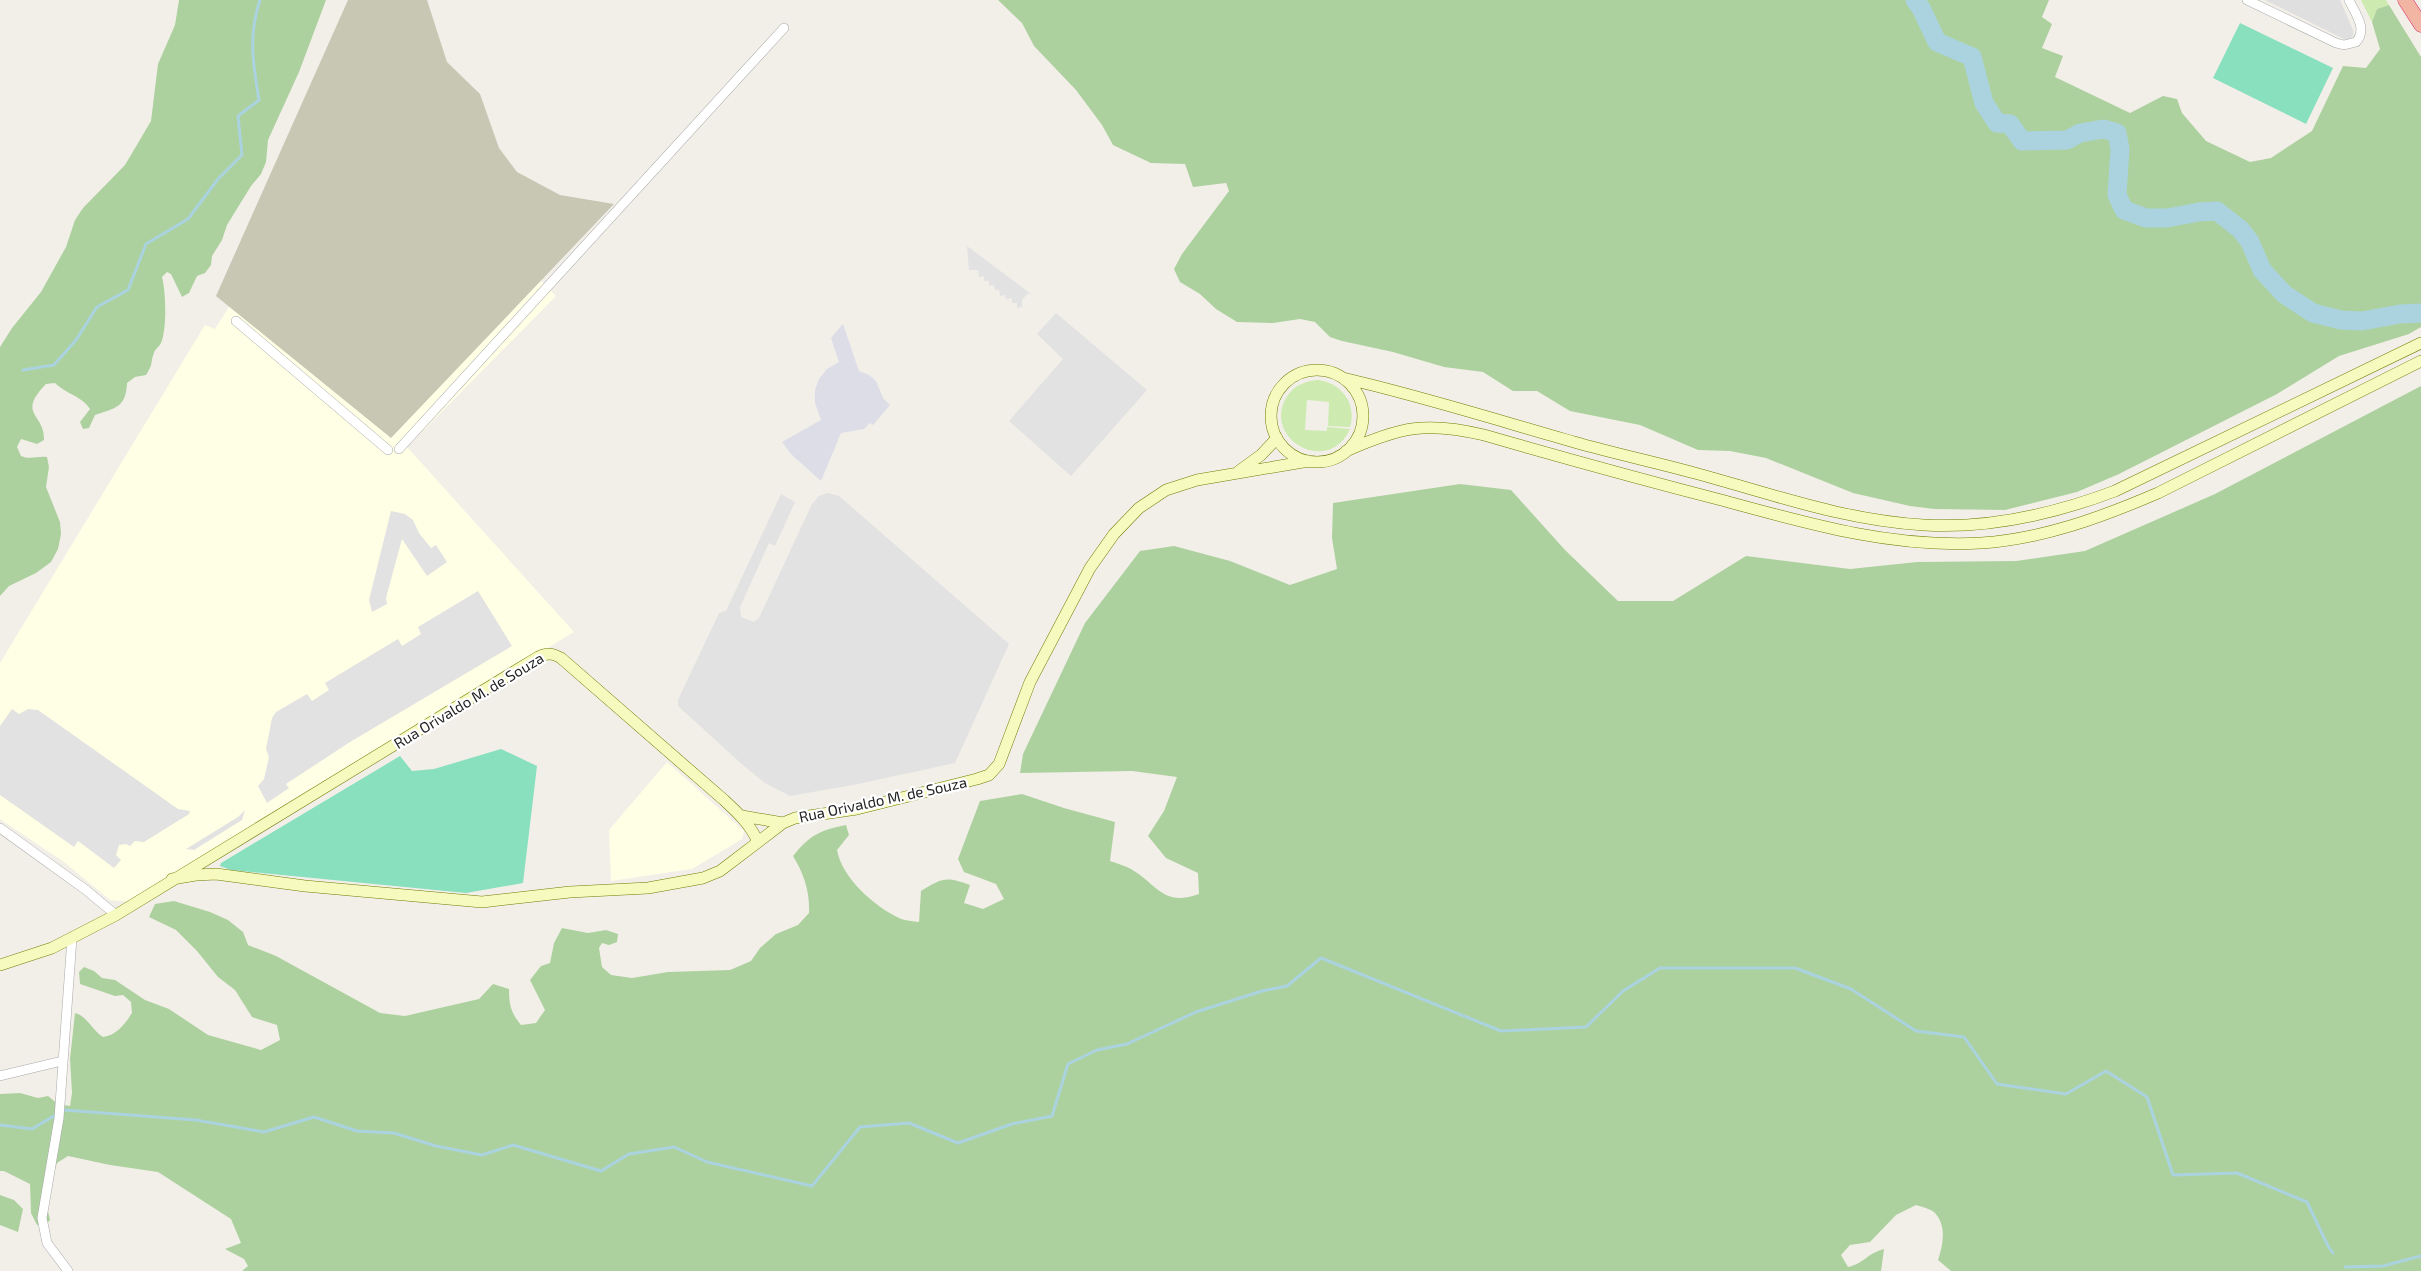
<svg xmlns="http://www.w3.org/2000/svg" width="2421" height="1271" viewBox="0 0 2421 1271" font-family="'Exo 2',sans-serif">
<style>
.residential{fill:#e0dfdf}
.education{fill:#ffffe5}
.construction{fill:#c7c7b4}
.grass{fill:#cdebb0}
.forest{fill:#add19e}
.pitch{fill:#88e0be}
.parking{fill:#e2e2e2}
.plaza{fill:#dddde8}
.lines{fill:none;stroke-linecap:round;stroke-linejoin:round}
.stream{stroke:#aad3df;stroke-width:3}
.river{stroke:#aad3df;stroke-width:19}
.minor-casing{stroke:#a9a9a9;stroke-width:10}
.secondary-casing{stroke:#707d05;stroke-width:12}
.trunk-casing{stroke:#dc2a67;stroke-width:15}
.minor{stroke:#fff;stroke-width:9}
.secondary{stroke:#f7fabf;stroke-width:11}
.trunk{stroke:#f2b4a3;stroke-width:14}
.labels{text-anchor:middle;stroke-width:4.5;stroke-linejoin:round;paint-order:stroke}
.street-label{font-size:15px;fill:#222;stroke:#fff}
</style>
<rect width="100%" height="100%" fill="#f2efe9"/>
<path class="residential" d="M2265,0H2340L2353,30V36L2348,40L2344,39Z"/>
<path class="education" d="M465,205L556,296L407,447L574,632L130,902L110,900L64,862L0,819V663L205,325L215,329L236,296Z
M667,762L744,831L742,839L692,869L611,881L609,830Z"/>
<path class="construction" d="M348,0H427L447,62L480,94L499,148L517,172L560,195L614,204L391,438L216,296Z"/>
<path class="grass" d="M2361,0H2386L2389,5L2377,9L2372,22Z
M1318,380C1342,383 1357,404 1350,427L1328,426L1329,402L1307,400L1305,430L1327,431V427L1350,429C1328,478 1259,437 1288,395C1295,385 1306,381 1318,380Z"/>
<path class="forest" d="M179,0H326L299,72L268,140L266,162L261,174L251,186L227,225L222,240L212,256L211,265L205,273L197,276L189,293L182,297L171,274L167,272L162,277C166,292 167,329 161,343C159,347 155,349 154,353C150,363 154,363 146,375L135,377L127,383C126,407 116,408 95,415L89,428L83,429L80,422L90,409C82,396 66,394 55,383L46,384C16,415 45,413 44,440L37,444L21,439L17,447L21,456C30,460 37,456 47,457L49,467L46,487L60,522L61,534L58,549L51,562L36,573L9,586L0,596V347L12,328L41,292L66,247L75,220L83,208L125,165L151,121L158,64L175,25Z
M998,0H2049L2042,17L2052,24L2042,48L2063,56L2055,77L2130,113L2163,96L2177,99L2182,113L2206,141L2250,162L2271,158L2312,131L2343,66L2366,68L2380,49L2372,22L2377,9L2389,5L2421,57V327L2409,334L2339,356L2277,394L2119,474L2077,492L2005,510L1934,509L1910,506L1853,493L1766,458L1730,451L1698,450L1640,425L1570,411L1537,391H1513L1483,372L1444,367L1393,352L1342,341L1330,337L1315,322L1300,319L1273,323L1237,322L1216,309L1200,294L1180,282L1174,269L1182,254L1229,191L1226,183L1193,187L1185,164L1151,163L1113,145L1102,125L1076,90L1034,46L1022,23Z
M2421,386V1271H1951L1938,1260C1943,1245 1947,1226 1935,1213C1931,1209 1922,1207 1916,1205L1896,1215L1870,1242L1850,1245L1841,1255L1848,1267C1865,1263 1866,1254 1884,1249L1881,1271H242L248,1266L244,1259L225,1249L241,1243L231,1219L158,1172L110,1165L68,1156L57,1163L45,1198L50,1220L45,1226L37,1225L31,1213L30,1184L4,1171H0V1094L20,1093L38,1098L48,1096L58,1104L70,1106L72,1093L70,1059L75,1013C86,1015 93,1031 103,1037C117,1035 124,1025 132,1013L131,1002L123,995L115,996L80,984L79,972L84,967L94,971L102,978L115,980L145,1000L169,1009L208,1035L261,1050L280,1040L277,1025L252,1017L235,990L218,977L197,951L176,930L149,917L155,904L174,901L210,912L228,920L243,932L248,945L276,956L380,1013L405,1016L479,999L493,984L509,989C509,1005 511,1013 521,1025L536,1023L545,1010L530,980L541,966L550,963L554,943L562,928L588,933L606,930L618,934L617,942L609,945L602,943L599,948L602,967L611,975L632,978L668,972L730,970L751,961L760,948L776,934L798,925L809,913C810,892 804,874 793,856C810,835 820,830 846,825L849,835L837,850C842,878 874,906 899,918C905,921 913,921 919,922L921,891C942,878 946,876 970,885L964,903L983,909L1004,899L996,884L964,872L958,859L980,801L1022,794L1064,808L1115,822L1110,861C1117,863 1125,866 1131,869C1158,885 1163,907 1199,894L1198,873L1166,858L1148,836L1164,811L1177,777L1132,771L1020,773L1023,754L1085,623L1140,551L1174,546L1230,561L1290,585L1337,569L1332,538L1333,503L1460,484L1511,490L1565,550L1618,601H1673L1746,556L1850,569L1917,562L2016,561L2085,551L2215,494Z
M0,1195L14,1200L23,1209L18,1232L0,1225Z"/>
<path class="pitch" d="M2240,23L2333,68L2306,124L2213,78Z
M501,749L537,766L523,883L466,893L231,870L220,866L221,863L400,756L412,771L434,769Z"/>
<path class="parking" d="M967,246L1031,294H1027L1022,300V307L1017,308V303H1012V298L1006,299L1005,295L1000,296L999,290H995L994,285L989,286V281H984V276L979,277L978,270H969Z
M1056,313L1147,390L1071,476L1009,421L1063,359L1037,334Z
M827,493L839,496L1009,644L955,763L858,784L790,796L765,783L744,766L678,706V700L719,613L726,611L781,494L795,502L775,546L769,543L740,607L741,617L754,622L759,618L812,504L819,496Z
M391,511L405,514L413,520L419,533L431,548L436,545L447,562L427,576L402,539L386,598L387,604L372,612L369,600Z
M478,591L512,646L350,742L286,784L289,788L267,803L258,786L264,779L269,757L266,749L272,718L276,712L307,694L312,701L329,690L325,683L398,639L402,646L421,634L418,627Z
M12,709L19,714L28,709L38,710L178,809L190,811L189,814L144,842L135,841L130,846L126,844L119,845L116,855L121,860L114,868L78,841L74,847L0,795V726Z
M245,810L242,820L194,850L186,849L238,817Z"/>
<path class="plaza" d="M843,324L859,371L869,375L876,381L883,398L890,405L873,425L870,423L864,429L841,433L821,481L791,454L782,442L821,420L815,403V390L819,379L827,369L839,362L831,338Z"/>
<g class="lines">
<path class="stream" d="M23,370L54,365L76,340L97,307L128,290L146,244L188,219L218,179L242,155L238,116L259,100C253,64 248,36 260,0
M0,1125L32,1129L64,1110L196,1120L264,1132L314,1117L357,1131L394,1133L436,1146L482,1155L513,1145L601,1171L629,1154L674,1147L707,1162L812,1186L860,1127L909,1123L958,1143L1012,1124L1052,1116L1068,1064L1097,1050L1127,1044L1196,1012L1262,991L1287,986L1321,958L1501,1031L1586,1027L1623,991L1660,968H1795L1851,989L1916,1031L1964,1037L1997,1084L2066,1094L2106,1071L2147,1097L2173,1175L2237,1173L2307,1202L2328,1246L2333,1253
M2345,1267L2383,1266L2421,1256"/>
<path class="river" d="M1915,0L1921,8L1937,42L1972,57L1984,103L1997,123L2010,124L2022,141L2067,140L2080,133L2104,129L2117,133L2120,149L2117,195L2124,210L2146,218H2167L2199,212L2217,211L2241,230L2250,242L2262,270L2284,294L2313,313L2341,320L2362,321L2400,314L2421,313"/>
<g class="minor-casing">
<path id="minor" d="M2247,0L2336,43L2344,45L2356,42C2368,29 2355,13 2349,0
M236,321L388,450
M399,449L784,28
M0,828L86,890L116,915
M0,1076L62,1061
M68,1271L47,1243L42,1218L59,1118L72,938"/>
</g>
<g class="secondary-casing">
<path id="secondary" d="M1271 416a46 46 0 1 1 92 0a46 46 0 1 1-92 0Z
M1343,378C1421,396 1497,420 1574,442C1616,454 1659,463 1702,475C1774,495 1848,521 1924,525C1990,529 2054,514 2115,491L2421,343
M1346,451C1400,427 1426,421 1484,435C1564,458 1644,480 1725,501C1809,524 1893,548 1981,543C2043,539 2102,517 2158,493L2421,361
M1239,471L1261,455L1277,438
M742,816L783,823
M172,879L196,875L216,874L305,886L482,902L570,892L648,888L703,878L720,871L783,823L795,818L857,809L977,779L989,775L999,764L1030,682L1090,568L1114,534L1139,508L1166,490L1197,480L1309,461
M0,965L52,948L116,915L538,657C548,653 552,653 561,658L724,800C738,813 750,824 758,842"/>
</g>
<g class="trunk-casing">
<path id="trunk" d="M2405,0L2421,25"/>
</g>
<use href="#minor" class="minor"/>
<use href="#secondary" class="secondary"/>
<use href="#trunk" class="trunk"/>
</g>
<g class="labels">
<g class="street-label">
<text transform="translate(469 701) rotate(-31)" y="5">Rua Orivaldo M. de Souza</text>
<text transform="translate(883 800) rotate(-12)" y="5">Rua Orivaldo M. de Souza</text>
</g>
</g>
</svg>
